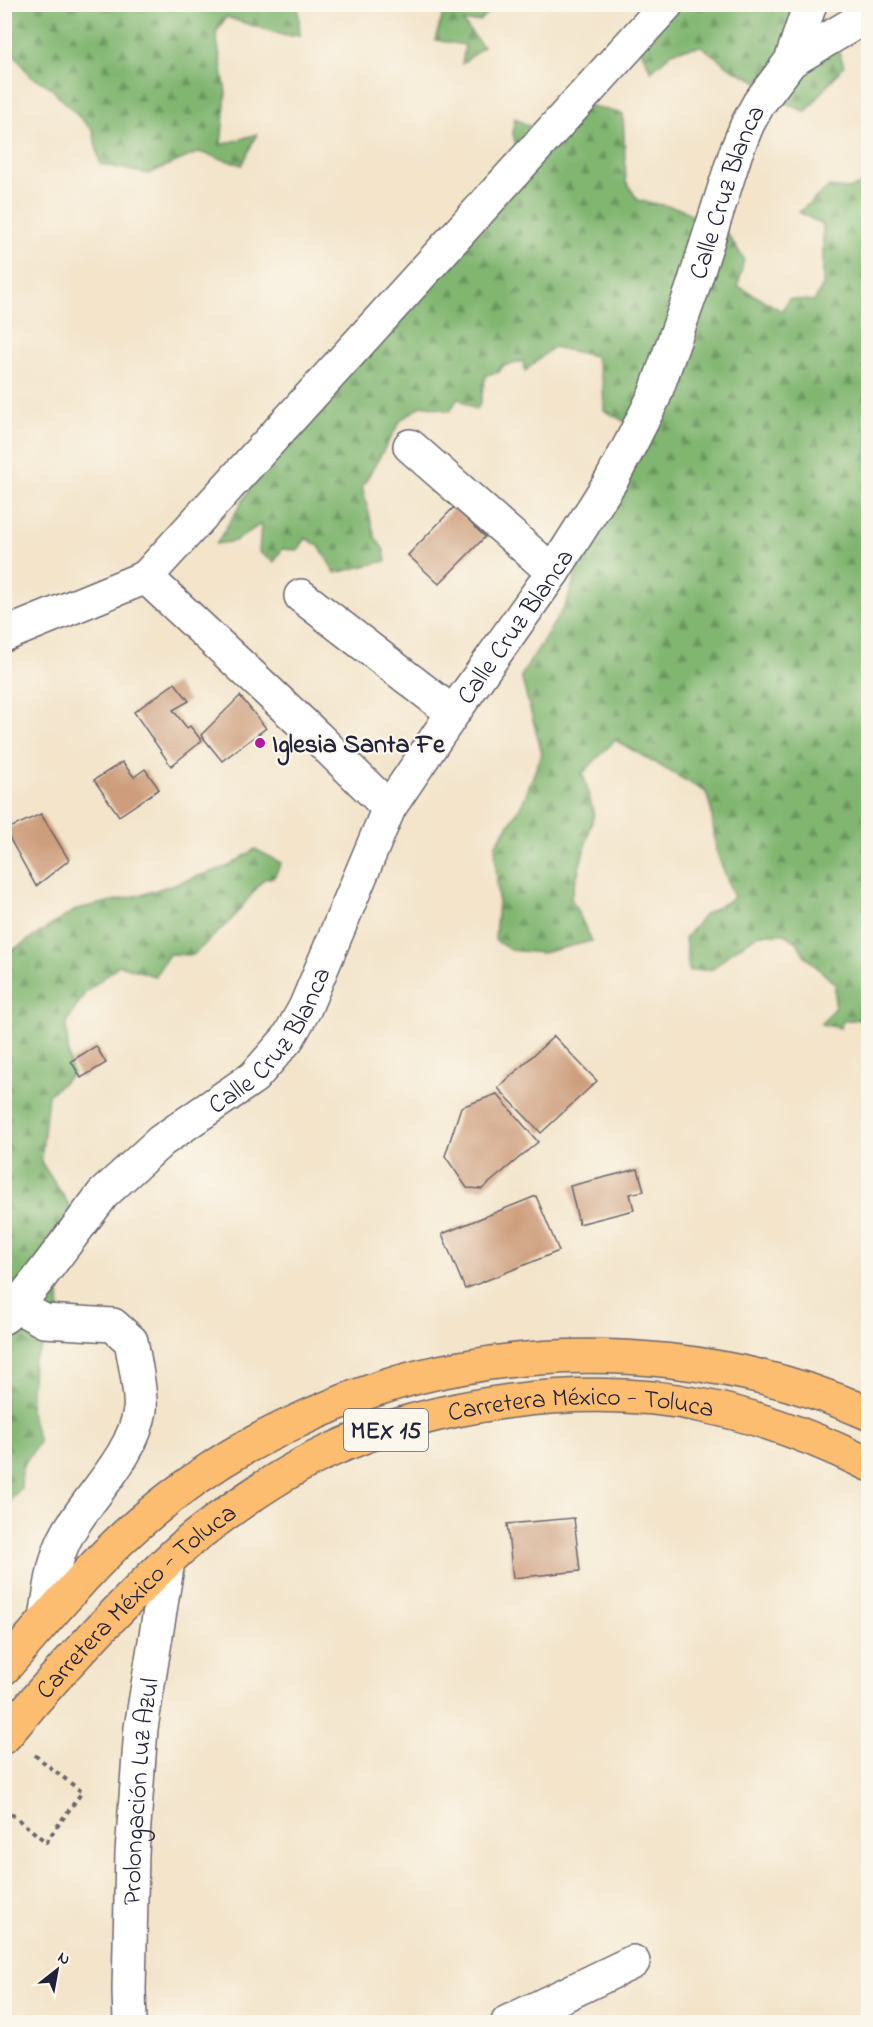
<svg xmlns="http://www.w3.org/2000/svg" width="873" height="2027" viewBox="0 0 873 2027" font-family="'Indie Flower',sans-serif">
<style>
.forest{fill:url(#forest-firs);stroke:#526c56;stroke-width:1.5}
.building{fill:#cd9d7c}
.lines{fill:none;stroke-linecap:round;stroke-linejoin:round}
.minor-casing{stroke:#6b666d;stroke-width:36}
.major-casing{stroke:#6b666d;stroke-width:36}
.path{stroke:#6b666d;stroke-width:4;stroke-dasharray:4.5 4.5;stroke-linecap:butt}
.minor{stroke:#fff;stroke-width:33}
.major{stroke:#fcbd6f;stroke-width:33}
.poi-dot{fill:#b5179e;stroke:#fbf7ec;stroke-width:2}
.labels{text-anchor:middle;stroke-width:4.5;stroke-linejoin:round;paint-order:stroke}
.shield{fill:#fbf7ec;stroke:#636270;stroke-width:1.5}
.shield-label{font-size:24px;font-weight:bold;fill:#22223b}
.street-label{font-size:26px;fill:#22223b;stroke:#fbf7ec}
.poi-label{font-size:26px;font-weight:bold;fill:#22223b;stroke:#fbf7ec;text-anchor:start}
</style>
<defs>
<pattern id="forest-firs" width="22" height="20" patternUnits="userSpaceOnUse" patternTransform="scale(1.5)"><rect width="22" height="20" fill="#81b671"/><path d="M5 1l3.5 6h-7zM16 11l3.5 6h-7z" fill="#69945e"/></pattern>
</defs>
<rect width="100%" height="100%" fill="#fbf7ec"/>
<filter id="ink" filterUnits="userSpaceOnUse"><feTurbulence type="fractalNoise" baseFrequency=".0167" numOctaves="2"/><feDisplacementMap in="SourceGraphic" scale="12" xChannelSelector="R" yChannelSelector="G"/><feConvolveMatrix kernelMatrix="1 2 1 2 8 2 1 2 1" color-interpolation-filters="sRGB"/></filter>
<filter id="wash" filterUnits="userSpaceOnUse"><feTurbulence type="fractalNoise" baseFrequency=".008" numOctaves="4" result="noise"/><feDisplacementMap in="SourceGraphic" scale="24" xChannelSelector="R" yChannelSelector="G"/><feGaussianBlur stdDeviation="1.35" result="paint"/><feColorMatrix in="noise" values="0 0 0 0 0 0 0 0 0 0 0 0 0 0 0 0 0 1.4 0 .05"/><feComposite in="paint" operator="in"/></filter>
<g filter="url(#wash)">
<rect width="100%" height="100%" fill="#f3e4ca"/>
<path class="forest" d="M5,4L298,5L300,35L286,36L226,17L216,33L226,93L221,145L257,134L242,165L199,152L148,174L100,164L93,131L49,86L30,76L5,41Z
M446,5H487L489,12L480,21L463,22L483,47L462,64L465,45L435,40Z
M651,5H797L818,16L835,42L844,65L806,112L784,102L755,80L732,69L701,46L674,51L651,71L639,46Z
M588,105L623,114L626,182L638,200L682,209L694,217L704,199L744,259L738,286L782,311L789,299L814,301L823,285V225L799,212L828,187L848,189L868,183V1009L860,1019L843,1021L840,1028L821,1024L835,1007V984L805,956L797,942L784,934H759L730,953L713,969L689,971L685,938L705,914L734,898L716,850L711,809L706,792L615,740L583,773L594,814L571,898L592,941L542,953L510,950L495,940L498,901L495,846L522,804L542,753L521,676L566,604L629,424L604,410L603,384L595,356L553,347L525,371L523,361L503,366L499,372L486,375L480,404L476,410L458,398L450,411L423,405L401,420L362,487L375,537L384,550L386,561L335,573L319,546L306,538L298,550L282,549L274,562L259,552L261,524L235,541L216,544L270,457L328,404L344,374L521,164L513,134L515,118L530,127L561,111Z
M255,849L281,863L274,877L264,879L231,920L193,955L169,954L155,976L119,965L85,993L66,1023L69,1061L73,1074L48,1095L41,1162L83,1226L58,1265L60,1319L33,1361L30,1412L39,1442L22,1467L21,1488L5,1506V955L77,909L144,894L229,866Z"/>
<g id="blocks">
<path class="building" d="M454,507L485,537L439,584L408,555Z
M175,683L189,701L173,710L187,728L190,726L202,741L171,766L134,712Z
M240,696L266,728L222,761L201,735Z
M122,762L134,777L145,769L159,789L119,816L94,780Z
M41,814L69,860L36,886L5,830Z
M554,1036L597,1081L541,1133L498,1088Z
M96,1046L106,1063L81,1078L71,1061Z
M497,1094L538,1142L482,1189L467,1188L445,1156L461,1107Z
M638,1169L644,1191L630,1194L634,1210L579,1224L570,1186Z
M536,1196L559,1251L465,1289L442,1234Z
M574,1518L580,1571L513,1578L507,1524Z"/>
</g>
</g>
<g filter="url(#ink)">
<use href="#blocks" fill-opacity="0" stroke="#6b666d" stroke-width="1.5"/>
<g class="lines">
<g class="minor-casing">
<g id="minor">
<path d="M791,61L868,15"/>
<path d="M410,446L553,572"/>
<path d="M146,577L317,737L389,808"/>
<path d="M301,596L453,713"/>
<path d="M4,635L146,577L667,4"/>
<path d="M17,1306L44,1321L113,1325L131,1341C134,1357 142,1396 140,1410C133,1457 90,1494 68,1533C53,1559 51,1589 46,1618"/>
<path id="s1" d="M4,1317L17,1306L37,1281L103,1194L161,1141L254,1077L288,1038L305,1008L389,808L453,713L553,572L612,479L632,441L654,397L692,290L736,152L748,123L759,103L791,61L810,4"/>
<path id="s2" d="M130,2022L129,1990L132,1853L141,1728L168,1561"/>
<path d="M508,2022L633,1962"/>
</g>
</g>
<g class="major-casing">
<g id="major">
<path d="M4,1668C39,1628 72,1588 109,1551C141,1519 178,1490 216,1465C238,1450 264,1437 289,1425C343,1399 401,1378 460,1368C593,1343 745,1358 868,1413"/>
<path id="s3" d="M4,1737C45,1687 89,1639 135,1593C156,1572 177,1550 201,1532C239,1503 280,1474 323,1454C432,1402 586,1381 704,1406C760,1417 817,1439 868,1464"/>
</g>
</g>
<path class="path" d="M4,1808L46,1842L82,1792L32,1753"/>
<use href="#minor" class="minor"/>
<use href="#major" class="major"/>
</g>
</g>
<circle class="poi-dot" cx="260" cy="743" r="6"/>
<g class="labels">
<rect class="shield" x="344" y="1409" width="84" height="42" rx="4.5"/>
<g class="shield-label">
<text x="386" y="1438">MEX 15</text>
</g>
<g class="street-label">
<text dy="9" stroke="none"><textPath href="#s1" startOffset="1360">Calle Cruz Blanca</textPath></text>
<text dy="9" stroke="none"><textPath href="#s1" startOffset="874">Calle Cruz Blanca</textPath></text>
<text dy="9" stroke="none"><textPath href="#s1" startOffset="388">Calle Cruz Blanca</textPath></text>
<text dy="9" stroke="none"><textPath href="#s3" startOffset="696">Carretera México - Toluca</textPath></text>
<text dy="9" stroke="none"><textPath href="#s3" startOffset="190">Carretera México - Toluca</textPath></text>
<text dy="9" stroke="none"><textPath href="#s2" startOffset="231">Prolongación Luz Azul</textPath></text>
</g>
<g class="poi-label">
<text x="272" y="752">Iglesia Santa Fe</text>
</g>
</g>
<rect width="873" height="2027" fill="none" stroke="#fbf7ec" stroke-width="24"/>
<g transform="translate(57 1970) rotate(31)" stroke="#fbf7ec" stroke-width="4.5" paint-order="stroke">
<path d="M0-4.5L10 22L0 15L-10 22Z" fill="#22223b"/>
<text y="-9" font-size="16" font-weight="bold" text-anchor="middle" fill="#22223b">N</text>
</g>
</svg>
